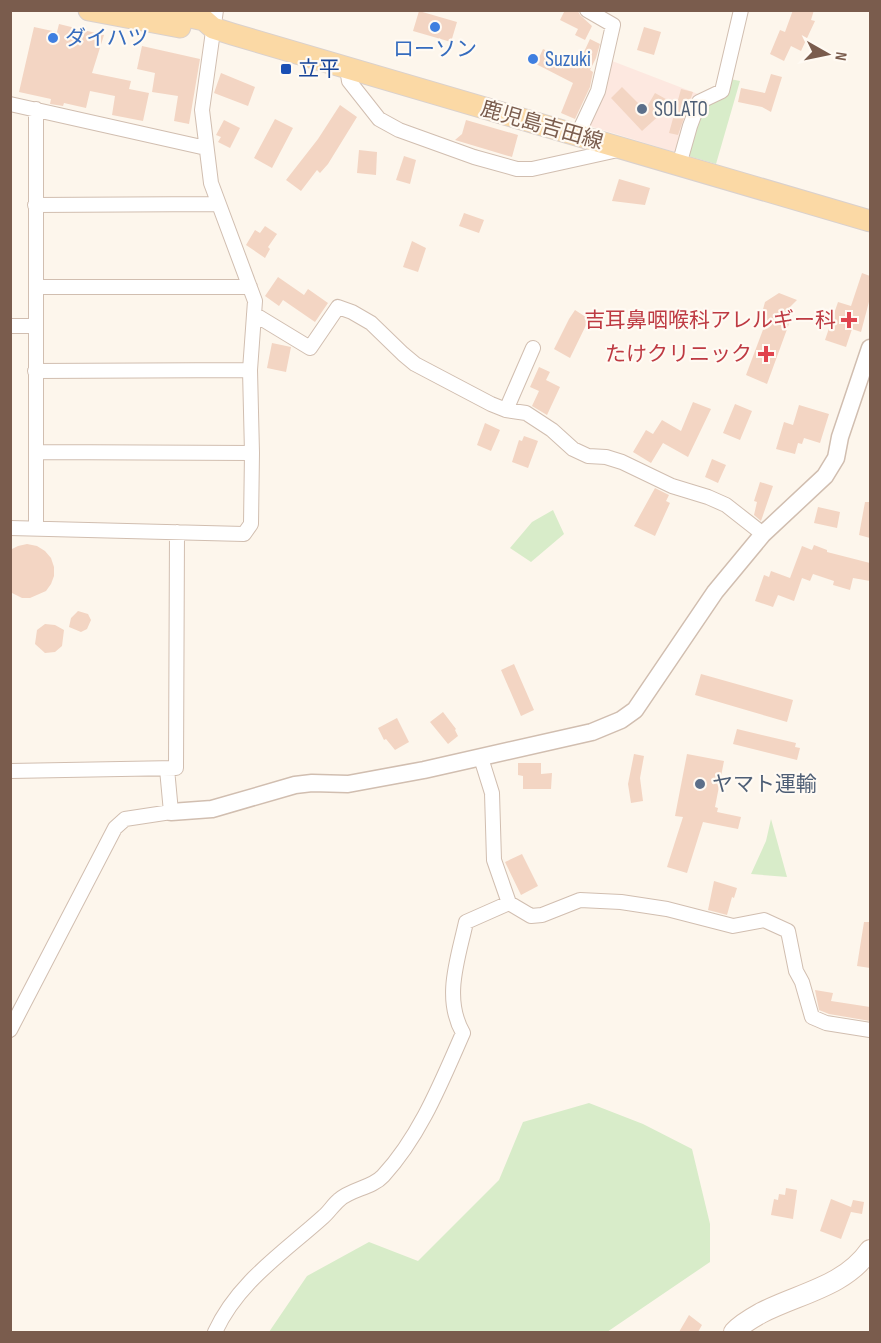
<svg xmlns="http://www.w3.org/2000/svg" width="881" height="1343" viewBox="0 0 881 1343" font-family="'Sofia Sans Condensed','Noto Sans JP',sans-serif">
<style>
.commercial{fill:#fde8e0}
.green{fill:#d8ecc9}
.building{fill:#f3d5c3}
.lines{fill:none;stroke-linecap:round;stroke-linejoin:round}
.minor-casing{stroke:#d1beb0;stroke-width:16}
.tertiary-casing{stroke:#d1beb0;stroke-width:19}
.secondary-casing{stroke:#d6c0b0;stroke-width:22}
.primary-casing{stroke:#dad1cd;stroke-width:23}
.minor{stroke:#fff;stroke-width:14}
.tertiary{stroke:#fff;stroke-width:16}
.secondary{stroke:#fff;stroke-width:20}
.primary{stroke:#fbd9a5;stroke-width:21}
.shop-dot{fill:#3f7fe0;stroke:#fffaf3;stroke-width:2}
.transit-dot{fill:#1a4fb4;stroke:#fffaf3;stroke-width:2}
.service-dot{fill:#5c6f8a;stroke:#fffaf3;stroke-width:2}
.health-dot{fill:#e0444e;stroke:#fffaf3;stroke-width:2}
.labels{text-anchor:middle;stroke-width:4.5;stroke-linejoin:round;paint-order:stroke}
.shop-label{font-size:21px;fill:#366cbe;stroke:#fffaf3;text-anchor:start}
.transit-label{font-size:21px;fill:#164399;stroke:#fffaf3;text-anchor:start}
.service-label{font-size:21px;fill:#4e5e75;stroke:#fffaf3;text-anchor:start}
.street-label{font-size:21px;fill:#7a5c4d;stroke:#fffaf3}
.health-label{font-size:21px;fill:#be3a42;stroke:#fffaf3;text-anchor:end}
</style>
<rect width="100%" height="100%" fill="#fdf6ec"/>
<path class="commercial" d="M607,59L698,94L678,153L583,124Z"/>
<path class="green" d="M730,79L740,81L716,164L685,155L700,104Z
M553,510L564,534L531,562L510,548L532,522Z
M771,819L787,877L751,874L766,841Z
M589,1103L643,1124L692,1149L710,1224V1262L607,1332H269L307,1276L369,1242L418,1261L499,1180L523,1122Z"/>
<path class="building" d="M565,10L578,11L580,15L592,26L585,40L575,35L578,29L560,20Z
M793,10H814L811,20L815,21L801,51L791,46L784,61L770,54L780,30L785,32Z
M419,11L457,22L451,42L413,31Z
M59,24L104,35L92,73L131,81L129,89L149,93L143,121L112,115L115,96L90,91L86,108L64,103L63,106L50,104L51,99L19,92L34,27L57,32Z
M644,27L661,32L654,55L637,50Z
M590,39L600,44L596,58L590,70L593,72L590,87L575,119L561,113L573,83L536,64L543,49L578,65Z
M142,46L200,59L189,124L174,121L178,96L152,92L155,73L137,69Z
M221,73L255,87L248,106L214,93Z
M771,74L782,77L771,112L762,107L738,102L741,88L765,93Z
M622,87L645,110L655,93L673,103L642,131L611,98Z
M681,89L693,92L678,135L669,133Z
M340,105L357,117L328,164L320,173L317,170L301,191L286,180L318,139Z
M275,119L293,128L272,168L254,158Z
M224,120L240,128L230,148L218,142L221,137L216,135Z
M466,120L518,135L512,157L455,140L462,134Z
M359,150L377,152L376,175L357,173Z
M404,156L416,160L410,184L396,180Z
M619,179L650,188L645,205L612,201Z
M464,213L484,220L479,233L459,226Z
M265,226L277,234L268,247L270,249L265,258L246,245L255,230L260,233Z
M412,241L426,248L418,272L403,267Z
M862,273L870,276V298L861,332L852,329L846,347L825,340L838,302L851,306Z
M278,277L304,295L308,289L328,303L315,322L283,300L279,306L265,296Z
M779,293L797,300L789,308L790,321L767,384L746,375L764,327L762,313L765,302Z
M575,310L589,319L570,358L554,349L569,319Z
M272,343L291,347L286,372L267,368Z
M539,367L550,372L546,380L560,387L547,415L532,406L539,391L530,387Z
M693,402L711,409L688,457L663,443L651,463L633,452L646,430L653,434L662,420L681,431Z
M735,404L752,411L740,440L723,433Z
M799,405L829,414L820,443L804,438L802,444L798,443L795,454L776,449L784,422L793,425Z
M485,423L500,430L491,451L477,445Z
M524,436L538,441L528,468L512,462L519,440L522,441Z
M712,459L726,465L718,483L705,477Z
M760,482L773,486L761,521L754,515L757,502L754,501Z
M655,488L669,495L666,501L670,503L655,536L634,526Z
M865,502H870V538L859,535Z
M818,507L840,512L837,528L814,523Z
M27,544L37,546L45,551L51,558L54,567V576L51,584L46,591L30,598H22L10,592V550L18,546Z
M814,545L827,550V552L870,563V581L853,578L850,590L833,585L834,581L813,574L810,581L802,578L794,601L778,595L773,607L755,601L764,575L769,577L771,571L790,578L802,546L812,550Z
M78,611L88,614L91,620L87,629L81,632L69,627L71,618Z
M45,624L55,625L64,630L62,646L55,652L45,653L35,644L37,630Z
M514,664L534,710L521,716L501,670Z
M701,674L793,700L787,722L695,695Z
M443,712L456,729L455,730L458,736L448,744L430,722Z
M397,718L409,742L395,750L386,739L384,740L378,728Z
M737,729L796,743L795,747L800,748L797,760L733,744Z
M634,754L644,756L640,778L643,801L631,803L628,784Z
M687,754L724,761L715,807L718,808L717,812L741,817L738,829L703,822L687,873L667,867L683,817L675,816Z
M518,763H541V774L552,773L551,789H523V776L518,775Z
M522,854L538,886L521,895L505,862Z
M714,881L737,888L734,898L732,897L727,915L708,910Z
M864,922H870V968L857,966Z
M815,990L833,993L831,1001L870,1007V1021L829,1014L819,1010Z
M786,1188L797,1190L793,1219L771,1215L774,1199L778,1200L779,1194L785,1195Z
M831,1199L851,1207L853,1200L864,1202L862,1214L851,1212L841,1239L820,1231Z
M689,1315L702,1325L698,1332H679Z"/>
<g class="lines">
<g class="minor-casing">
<path id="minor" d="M347,68L349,81L379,119L399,130L474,157L517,169H532L618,150
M10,104L206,148
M577,136L598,91L613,25L587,10
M679,165L690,126L699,102L722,91L741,10
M35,205L218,204
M36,287H250
M254,314L310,348L338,307L352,312L371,323L403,354L415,364L491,404L506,410L526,413L552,430L573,449L588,456L606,457L622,462L672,486L708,497L726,505L763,534
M10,326H35
M35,371L250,370
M506,410L533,348
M36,452L252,453
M10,528L244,534L251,524L252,453L250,370L255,301L211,183L202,110L216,10
M36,528V109
M481,758L492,793L494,860L509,903
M10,771L176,768L177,532
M10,1030L115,828L125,819L171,812L167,769
M215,1332C238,1282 283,1253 323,1217C329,1212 333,1205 339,1200C351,1189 372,1188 383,1176C420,1136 441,1083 463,1033C443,998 458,959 466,922L509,903L531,916L542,915L580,900L621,902L667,909L733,926L764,920L788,931L796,971L802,982L812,1017L826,1023L870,1030"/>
</g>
<g class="tertiary-casing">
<path id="tertiary" d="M171,812L212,809L295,785L312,783L348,784L424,770L592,732L621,720L635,710L715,592L763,534L825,476L836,458L840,437L870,348"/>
</g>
<g class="secondary-casing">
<path id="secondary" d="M734,1332C741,1324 752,1318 761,1313C800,1293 844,1287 870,1250"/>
</g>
<g class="primary-casing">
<path id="primary" d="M89,10L180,27
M160,10L204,20L213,28L232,34L870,221"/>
</g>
<use href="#minor" class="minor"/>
<use href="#tertiary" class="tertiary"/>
<use href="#secondary" class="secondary"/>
<use href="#primary" class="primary"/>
</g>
<g class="shop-dot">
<circle cx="435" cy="27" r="6"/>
<circle cx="53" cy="38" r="6"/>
<circle cx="533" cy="59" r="6"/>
</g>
<rect class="transit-dot" x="280" y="63" width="12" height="12" rx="3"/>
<g class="service-dot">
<circle cx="642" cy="109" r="6"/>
<circle cx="700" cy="784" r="6"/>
</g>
<g class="health-dot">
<path d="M846 311h6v6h6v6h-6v6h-6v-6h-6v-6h6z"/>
<path d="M763 345h6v6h6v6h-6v6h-6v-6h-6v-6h6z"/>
</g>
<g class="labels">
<g class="shop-label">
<text x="65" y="45">ダイハツ</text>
<text x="435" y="56" text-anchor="middle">ローソン</text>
<text x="545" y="66">Suzuki</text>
</g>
<g class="transit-label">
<text x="298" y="76">立平</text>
</g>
<g class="service-label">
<text x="654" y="116">SOLATO</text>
<text x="712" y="791">ヤマト運輸</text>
</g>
<g class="street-label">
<text transform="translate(542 125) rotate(16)" y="7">鹿児島吉田線</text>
</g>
<g class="health-label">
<text x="836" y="327">吉耳鼻咽喉科アレルギー科</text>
<text x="752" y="361">たけクリニック</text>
</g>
</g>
<rect width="881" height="1343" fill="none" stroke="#7a5c4d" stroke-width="24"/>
<g transform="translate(827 54) rotate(99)" stroke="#fffaf3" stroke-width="4.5" paint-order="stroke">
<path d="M0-4.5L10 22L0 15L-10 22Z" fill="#7a5c4d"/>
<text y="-9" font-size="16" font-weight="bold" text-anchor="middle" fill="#7a5c4d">N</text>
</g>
</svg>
